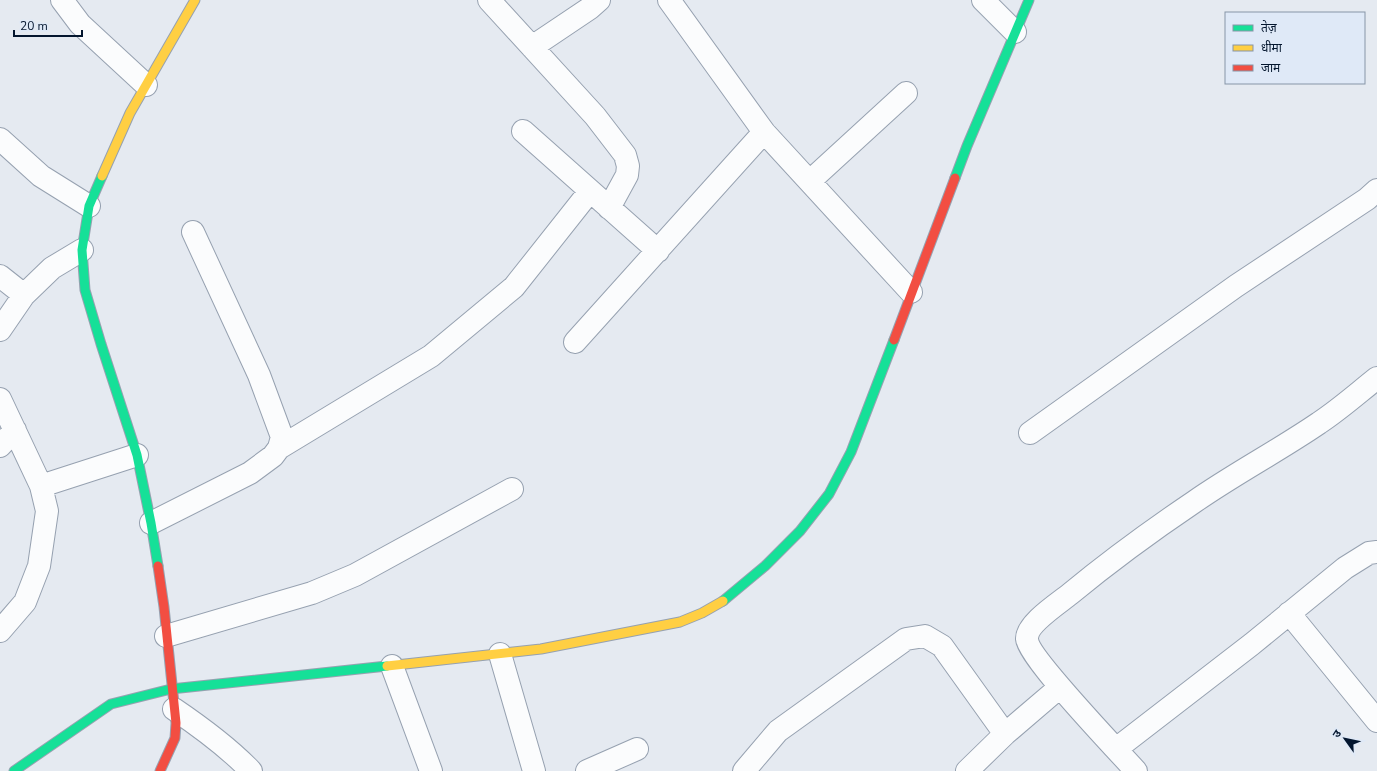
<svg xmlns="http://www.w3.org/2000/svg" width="1377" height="771" viewBox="0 0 1377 771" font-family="'Nunito Sans','Noto Sans Devanagari',sans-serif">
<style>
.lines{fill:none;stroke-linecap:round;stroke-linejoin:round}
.street-casing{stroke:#96a1b0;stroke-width:24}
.fast-casing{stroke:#96a1b0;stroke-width:11}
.slow-casing{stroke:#96a1b0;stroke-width:11}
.jam-casing{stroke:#96a1b0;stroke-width:11}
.street{stroke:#fbfcfd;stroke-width:22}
.fast{stroke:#16e098;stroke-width:9}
.slow{stroke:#ffcf43;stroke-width:9}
.jam{stroke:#f24e42;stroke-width:9}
</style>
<rect width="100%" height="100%" fill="#e5eaf1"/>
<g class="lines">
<g class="street-casing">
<path id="street" d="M62,0L80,24L146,85
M489,0L595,116L625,155L628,166L627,175L609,208
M669,0L764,132L911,292
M983,0L1015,32
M532,47L590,8L599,0
M523,131L658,251
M0,139L41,176L89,206
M810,181L906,93
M0,276L24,295
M0,330L24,295L52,268L82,250
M575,342L764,132
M0,399L41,486L47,511L39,566L25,602L0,631
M1030,433L1236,286L1367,199L1377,190
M0,446L15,430
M279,448L431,356L514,287L590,191
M41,486L137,455
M151,523L250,473L273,456L279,448L282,437L259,375L193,232
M1289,613L1377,721
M166,636L312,593L355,575L512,489
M500,654L534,771
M392,666L431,771
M174,709C202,728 228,747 251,771
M1116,749L1252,644L1345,568L1369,553L1377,552
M587,771L637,749
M744,771L778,731L906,639L925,636L942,646L1005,734
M967,771L1005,734L1060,687
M1136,771C1119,752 1028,657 1027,639C1026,624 1059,603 1070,594C1110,561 1151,531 1194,502C1234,474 1278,451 1319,423C1339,410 1358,393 1377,378"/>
</g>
<g class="fast-casing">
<path id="fast" d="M102,176L89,206L82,250L85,290L101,344L137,455L151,523L158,566
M955,178L967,146L1029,0
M723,601L765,566L800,531L829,494L851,452L894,340
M14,771L111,704L171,689L387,666"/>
</g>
<g class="slow-casing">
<path id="slow" d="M102,176L130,113L195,0
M387,666L541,649L680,622L702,613L723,601"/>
</g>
<g class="jam-casing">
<path id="jam" d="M894,340L955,178
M158,566L164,607L176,723L175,738L160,771"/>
</g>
<use href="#street" class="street"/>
<use href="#fast" class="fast"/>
<use href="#slow" class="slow"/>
<use href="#jam" class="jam"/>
</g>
<rect x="1225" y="12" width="140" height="72" fill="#dfe9f7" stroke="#8795a7"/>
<rect x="1233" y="25" width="20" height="6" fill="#16e098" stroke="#8795a7"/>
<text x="1261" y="32" font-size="12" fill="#04162e">तेज़</text>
<rect x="1233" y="45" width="20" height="6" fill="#ffcf43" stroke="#8795a7"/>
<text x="1261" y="52" font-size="12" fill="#04162e">धीमा</text>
<rect x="1233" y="65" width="20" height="6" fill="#f24e42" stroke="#8795a7"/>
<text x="1261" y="72" font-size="12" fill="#04162e">जाम</text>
<g transform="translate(1345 739) rotate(303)" stroke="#dfe9f7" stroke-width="3" paint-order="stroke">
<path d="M0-3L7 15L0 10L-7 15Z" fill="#04162e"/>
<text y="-6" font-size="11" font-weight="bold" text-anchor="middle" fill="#04162e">उ</text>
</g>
<path d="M14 30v6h68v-6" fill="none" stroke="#04162e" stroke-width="2"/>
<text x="20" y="30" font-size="12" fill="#04162e" stroke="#dfe9f7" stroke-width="3" paint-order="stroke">20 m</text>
</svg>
